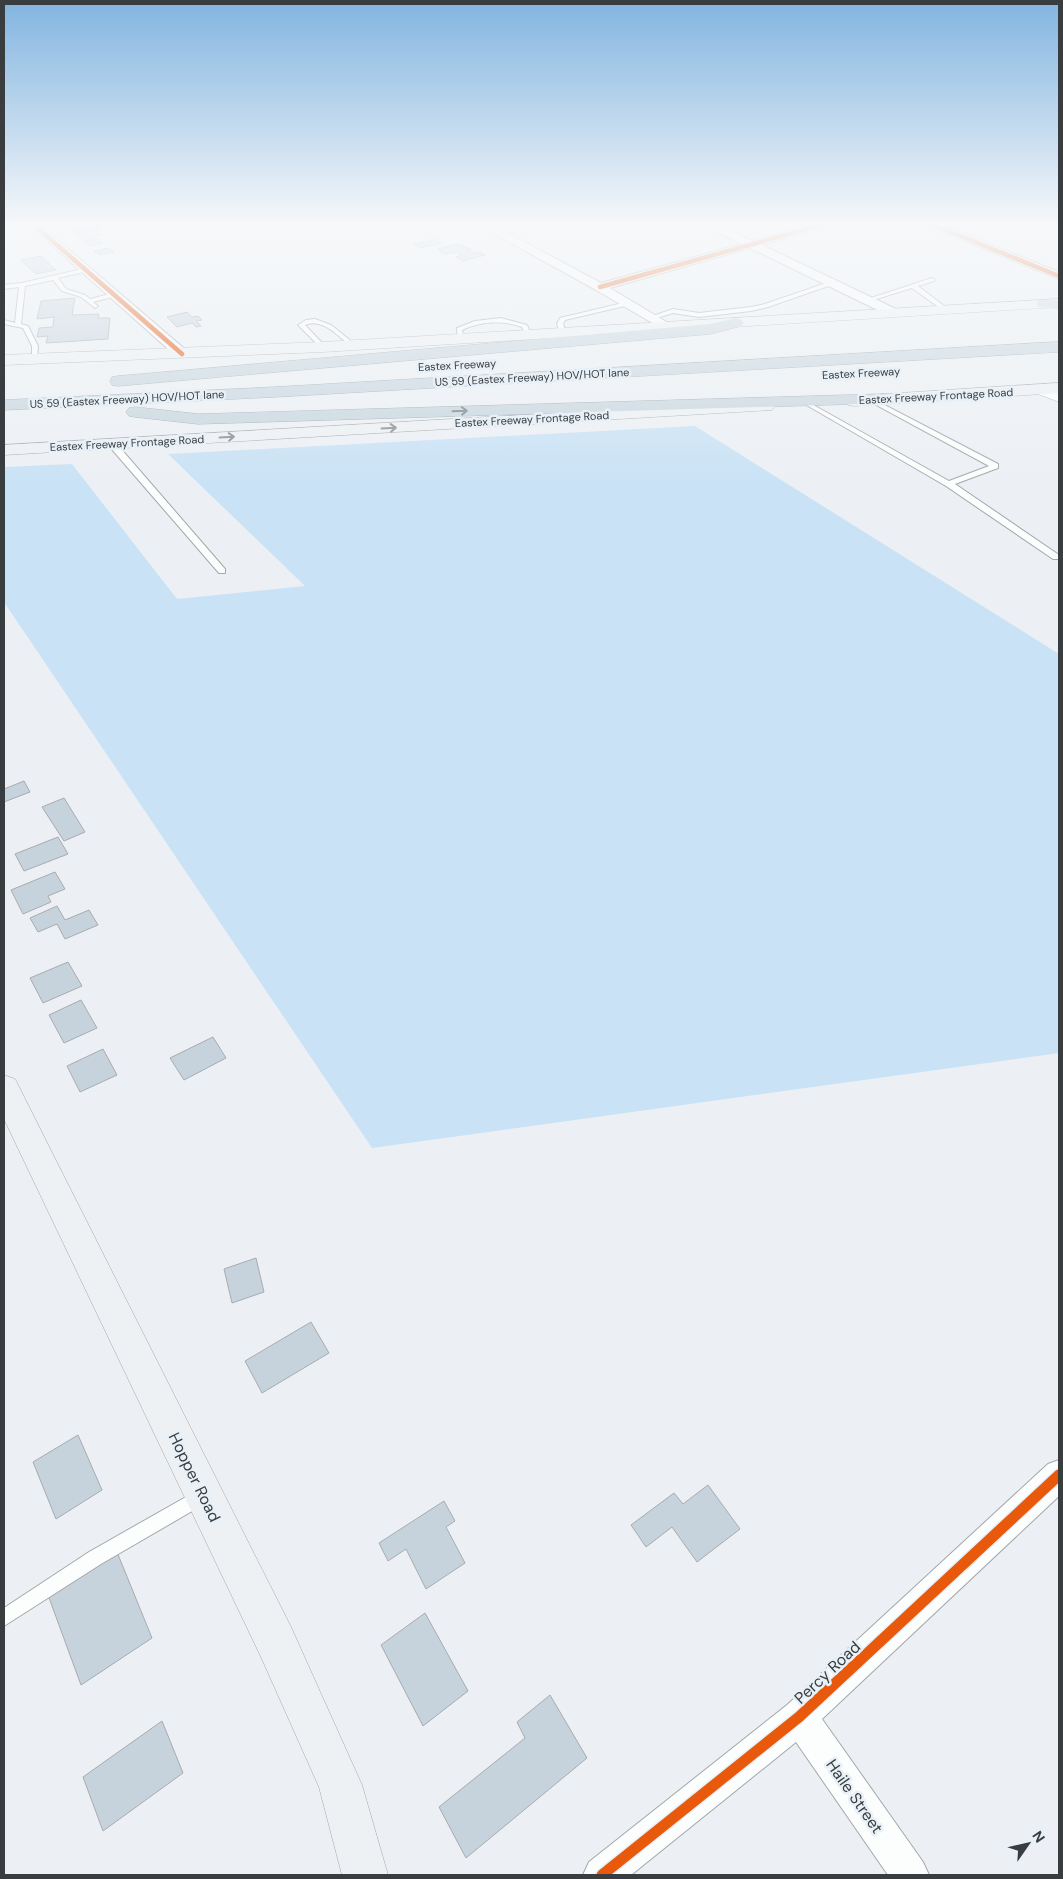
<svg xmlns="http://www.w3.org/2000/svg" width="1063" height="1879" viewBox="0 0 1063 1879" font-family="'DM Sans',sans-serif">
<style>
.green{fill:#c9e2f5}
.building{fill:#c6d3dd;stroke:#a8abae}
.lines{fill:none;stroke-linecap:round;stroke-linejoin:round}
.service-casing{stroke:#a4a7aa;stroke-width:2}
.minor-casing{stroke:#a4a7aa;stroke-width:2}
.tertiary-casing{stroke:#a4a7aa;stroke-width:1}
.secondary-casing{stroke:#a4a7aa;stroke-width:1}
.motorway-casing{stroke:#9baab4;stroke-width:1}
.service{fill:#fcfdfd;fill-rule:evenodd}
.minor{fill:#fcfdfd;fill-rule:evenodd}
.tertiary{fill:#fcfdfd;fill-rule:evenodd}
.secondary{fill:#edf1f4;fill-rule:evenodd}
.motorway{fill:#c8d6de;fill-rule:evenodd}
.cycleway-far1-casing{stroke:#e8f1f8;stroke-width:6}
.cycleway-casing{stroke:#e8f1f8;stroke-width:14}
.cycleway-far1{stroke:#e8590c;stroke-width:4.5}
.cycleway{stroke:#e8590c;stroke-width:11}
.oneway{stroke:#798287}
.oneway2{stroke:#8a8e90}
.labels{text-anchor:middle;stroke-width:5;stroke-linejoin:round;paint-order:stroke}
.far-street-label{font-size:11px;fill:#393d3f;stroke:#e8f1f8}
.near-street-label{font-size:16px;fill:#393d3f;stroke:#e8f1f8}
</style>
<rect width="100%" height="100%" fill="#ecf0f4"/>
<path class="green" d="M695,426L1059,654V1053L372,1148L4,602V467L72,464L177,599L305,586L168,454Z"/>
<path class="building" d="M68,224H80L84,227L68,230L62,225Z
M99,225L103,228L96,230L102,234L82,239L73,231Z
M98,238L103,243L89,246L83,241Z
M435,239L442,243L420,248L414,244Z
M458,244L471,249L468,250L473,253L479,252L485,255L463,261L456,257L462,255L457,252L444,254L437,249Z
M109,248L114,252L100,255L94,251Z
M41,256L56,270L36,274L21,260Z
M75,298L72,315L99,314L98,318H110L108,339L46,343L48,336L37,337L39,328L53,327L54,317L37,319L41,301Z
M187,312L192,317L198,316L202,320L196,321L201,326L196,327L192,323L177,327L167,317Z
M24,781L30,792L4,802V789Z
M64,798L85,832L64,841L42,807Z
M58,837L68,854L24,871L15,854Z
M55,872L65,889L48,896L51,902L23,914L11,890Z
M57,906L65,920L89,910L98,925L65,939L57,924L38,932L30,918Z
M68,962L82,986L43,1003L30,978Z
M81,1000L97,1028L64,1043L49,1015Z
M213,1037L226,1058L184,1080L170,1058Z
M103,1049L117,1075L80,1092L67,1066Z
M256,1258L264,1292L232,1303L224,1269Z
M311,1322L329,1353L262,1393L245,1361Z
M78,1435L102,1490L56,1519L33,1462Z
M708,1485L740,1529L697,1562L672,1527L646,1547L631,1525L674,1493L683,1504Z
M444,1501L455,1521L446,1527L465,1563L426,1589L406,1549L388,1561L379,1543Z
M117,1552L152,1638L81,1685L48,1595Z
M425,1613L468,1691L423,1726L381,1645Z
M550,1695L587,1758L466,1858L439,1807L525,1738L517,1722Z
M162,1721L183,1773L103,1831L83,1777Z"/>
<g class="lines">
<g class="service-casing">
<path id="service" d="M86,268L88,269V271L58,278L66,289L85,295L90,299L114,293L117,295L116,296L93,302L98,306L95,308L81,297L62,291L53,280L25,286L21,324L28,326L38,346L37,359L32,360V346L23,328L4,324V320L15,323L19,287L4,289V285L22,283Z
M932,278L934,279V281L918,286L948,309V311H944L912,288L870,301L865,300Z
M832,281L834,282V284L768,307L751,311L699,317L673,313L650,320L647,318L673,309L699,313L751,307L765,304Z
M627,302L630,304L629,305L565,320L563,324L566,333L563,335L560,333L557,324L560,318Z
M501,318L527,325L531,335L526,336L522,327C502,320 481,321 462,330L464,339L461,341L458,339L457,328L475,321Z
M315,319L331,325L356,345L351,346C339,337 322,317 305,325L326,347L321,348L298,325L306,320Z
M869,399H873L998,464V468L955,484L1059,555V559H1053L946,486L803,403L808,402L949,481L989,466L869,401Z
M109,442H115L225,569V573H219L109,446Z
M200,1489L206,1491L208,1497L206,1503L101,1564L4,1626V1608L89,1552Z"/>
</g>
<g class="minor-casing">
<path id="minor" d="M28,224H39L187,351L189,354L187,357H177Z
M479,224H491L601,283L741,244L705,226L704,224H717L752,241L813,224H829L828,226L762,245L898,310L900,313L898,316H890L750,248L610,288L670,324L672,327L666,331L596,290L480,226Z
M926,224H940L1059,272V279L927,226Z
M1059,1460V1496L822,1719L923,1862L929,1875H888L796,1742L631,1875H583L589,1862L787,1705L1048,1464Z"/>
</g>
<g class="tertiary-casing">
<path id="tertiary" d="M1044,385L1059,391V402L1038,394L1036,390L1038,386Z"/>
</g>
<g class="secondary-casing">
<path id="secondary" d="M1059,299V307L323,352L4,365V355L323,342Z
M1059,383V393L854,406L848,405L846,401L848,397L854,396Z
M766,401L772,402L775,406L772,410L4,455V445Z
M4,1075L15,1079L291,1627L362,1785L388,1875H342L319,1787L261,1657L4,1119Z"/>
</g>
<g class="motorway-casing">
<path id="motorway" d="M1043,300H1059V308L1038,307L1036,304L1038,301Z
M736,318L741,320L744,323L741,326L710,334L118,386L112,385L110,381L112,377L118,376L710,324Z
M1059,342V352L275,397L4,410V400L275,387Z
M884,394L890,395L892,399L890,403L198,424L135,417L129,416L126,412L129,408L135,407L198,414Z"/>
</g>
<use href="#service" class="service"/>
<use href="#minor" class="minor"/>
<use href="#tertiary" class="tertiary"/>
<use href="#secondary" class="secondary"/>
<use href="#motorway" class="motorway"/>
<g class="cycleway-far1-casing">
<path id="cycleway-far1" d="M33,224L182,354
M931,224L1059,276
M600,287L824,224"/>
</g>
<g class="cycleway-casing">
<path id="cycleway" d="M602,1875L799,1717L1059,1475"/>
</g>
<use href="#cycleway-far1" class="cycleway-far1"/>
<use href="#cycleway" class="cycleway"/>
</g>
<defs><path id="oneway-shaft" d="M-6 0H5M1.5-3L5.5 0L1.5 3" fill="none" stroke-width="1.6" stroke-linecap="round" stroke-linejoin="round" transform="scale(1.25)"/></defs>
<use class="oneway" href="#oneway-shaft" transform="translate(460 411) rotate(-2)"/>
<g class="oneway2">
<use href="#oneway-shaft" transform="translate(389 428) rotate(-3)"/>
<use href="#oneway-shaft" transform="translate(227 437) rotate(-3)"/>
</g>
<linearGradient id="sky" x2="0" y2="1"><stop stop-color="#82b4e0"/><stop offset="0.46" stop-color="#f6f8fa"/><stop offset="1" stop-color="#f6f8fa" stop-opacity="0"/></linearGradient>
<rect width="1063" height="487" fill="url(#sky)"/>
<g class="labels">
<g class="far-street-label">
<text transform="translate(457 365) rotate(-3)" y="4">Eastex Freeway</text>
<text transform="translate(861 373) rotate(-3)" y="4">Eastex Freeway</text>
<text transform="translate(532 377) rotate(-3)" y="4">US 59 (Eastex Freeway) HOV/HOT lane</text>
<text transform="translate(936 396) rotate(-3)" y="4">Eastex Freeway Frontage Road</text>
<text transform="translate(127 399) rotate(-3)" y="4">US 59 (Eastex Freeway) HOV/HOT lane</text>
<text transform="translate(532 419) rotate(-3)" y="4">Eastex Freeway Frontage Road</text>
<text transform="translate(127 443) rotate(-3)" y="4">Eastex Freeway Frontage Road</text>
</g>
<g class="near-street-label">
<text transform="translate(195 1477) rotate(64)" y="6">Hopper Road</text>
<text transform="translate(827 1672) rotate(-43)" y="6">Percy Road</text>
<text transform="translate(855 1796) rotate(55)" y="6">Haile Street</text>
</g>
</g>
<rect width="1063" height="1879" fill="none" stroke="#393d3f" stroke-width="10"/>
<g transform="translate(1028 1844) rotate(56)" stroke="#e8f1f8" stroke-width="4" paint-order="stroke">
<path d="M0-4L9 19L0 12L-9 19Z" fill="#393d3f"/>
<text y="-8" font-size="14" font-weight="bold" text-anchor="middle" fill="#393d3f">N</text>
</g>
</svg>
